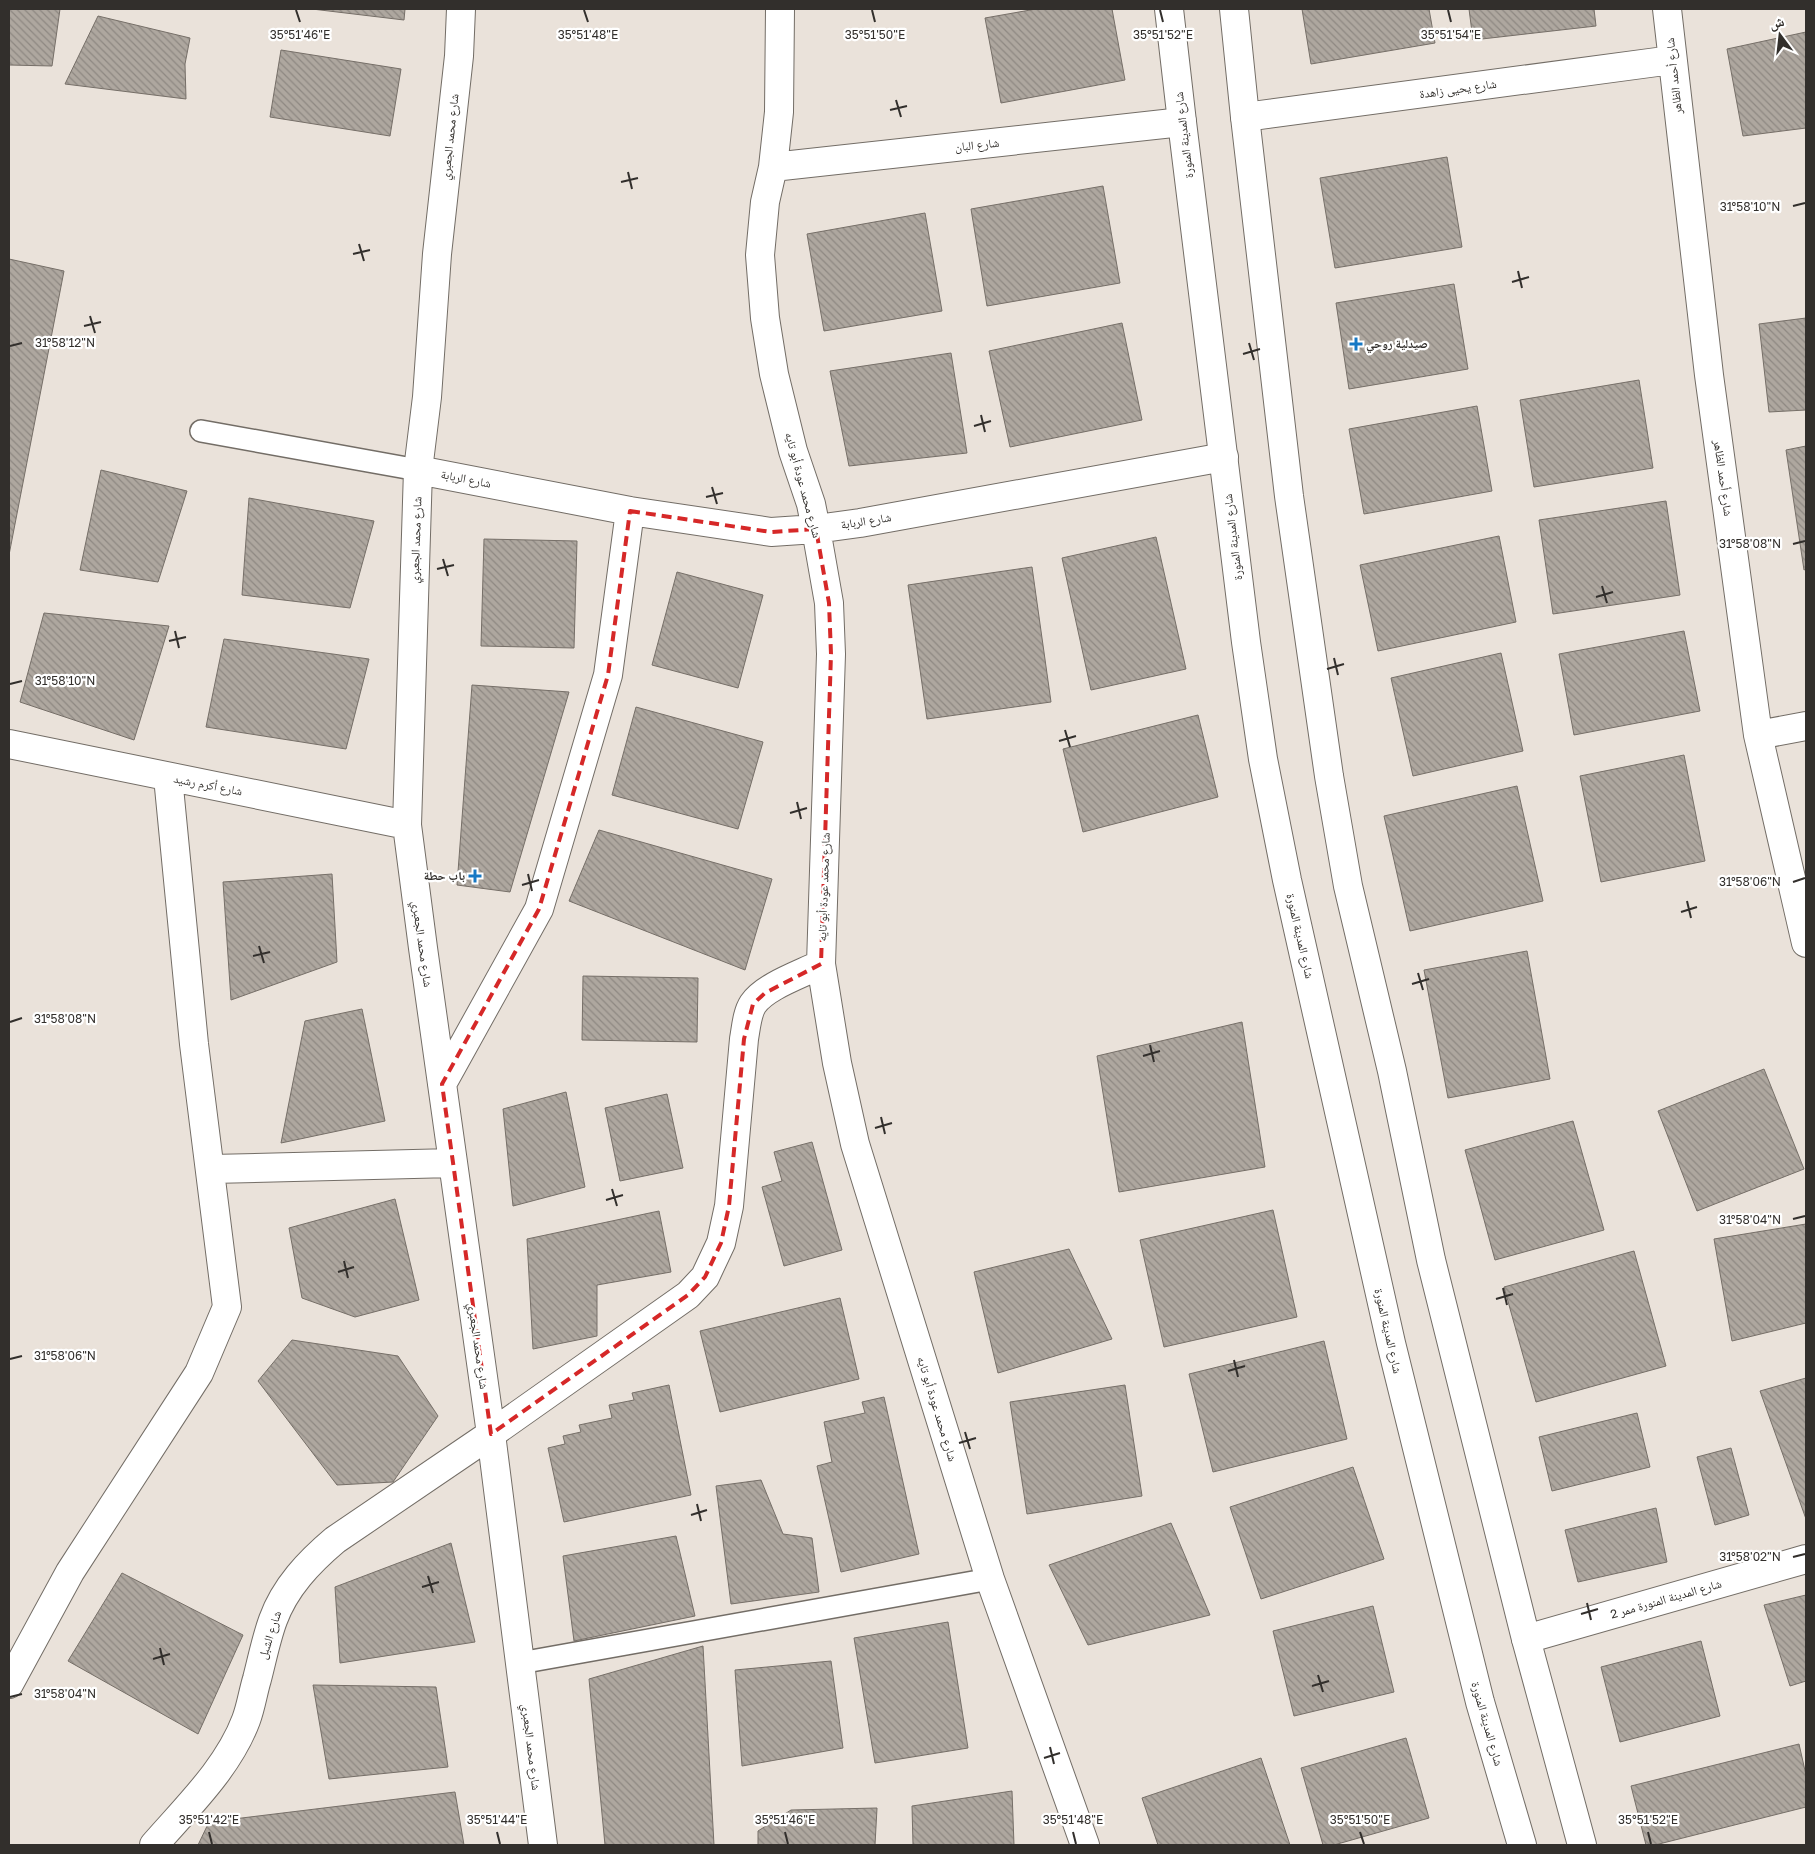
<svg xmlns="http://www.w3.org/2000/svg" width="1815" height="1854" viewBox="0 0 1815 1854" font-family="'Golos Text','Noto Naskh Arabic',sans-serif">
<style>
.building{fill:url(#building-back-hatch);stroke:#766f68}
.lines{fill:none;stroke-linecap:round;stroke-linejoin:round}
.service-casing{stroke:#736d66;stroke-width:24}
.minor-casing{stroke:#736d66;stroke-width:30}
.secondary-casing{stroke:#736d66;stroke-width:30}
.service{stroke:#fff;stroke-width:21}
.minor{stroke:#fff;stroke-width:28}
.secondary{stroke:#fff;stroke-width:28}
.marked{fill:none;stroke:#d62828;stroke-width:4;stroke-dasharray:10 6;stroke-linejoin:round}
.ticks{fill:none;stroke:#322f2c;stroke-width:2}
.poi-dot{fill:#1778c4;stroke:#fff;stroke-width:2}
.labels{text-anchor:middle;stroke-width:4.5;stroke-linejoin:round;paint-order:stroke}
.street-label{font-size:12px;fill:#322f2c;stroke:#fff}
.poi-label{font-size:12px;font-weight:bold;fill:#322f2c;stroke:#fff;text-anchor:start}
.ticks-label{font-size:12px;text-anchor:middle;fill:#322f2c;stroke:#fff;stroke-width:4.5;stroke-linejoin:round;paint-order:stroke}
</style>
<defs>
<pattern id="building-back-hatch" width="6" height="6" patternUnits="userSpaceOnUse" patternTransform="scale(1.25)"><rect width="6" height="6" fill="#aea79f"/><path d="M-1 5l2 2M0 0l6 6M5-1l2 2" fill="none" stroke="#8e8882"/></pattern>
</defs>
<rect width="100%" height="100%" fill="#eae2da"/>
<path class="building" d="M9,9H60L52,66L9,65Z
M312,9H405L404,20Z
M1036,9H1112L1125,80L1001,103L985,18Z
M1302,9H1429L1435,43L1311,64Z
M1469,9H1594L1596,26L1473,40Z
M98,16L190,38L185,64L186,99L65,84Z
M1806,32V128L1743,136L1727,49Z
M281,50L401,69L390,136L270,117Z
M1447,157L1462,247L1335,268L1320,178Z
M1103,186L1120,283L987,306L971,209Z
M925,213L942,311L824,331L807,234Z
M9,259L64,271L9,555Z
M1454,284L1468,369L1349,389L1336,303Z
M1806,318V410L1769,412L1759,324Z
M1122,323L1142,420L1010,447L989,351Z
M951,353L967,453L849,466L830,371Z
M1639,380L1653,468L1534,487L1520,400Z
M1477,406L1492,491L1364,514L1349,429Z
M1806,446V569L1804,570L1786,450Z
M101,470L187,491L158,582L80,570Z
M249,498L374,521L350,608L242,595Z
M1666,501L1680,595L1553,614L1539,520Z
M1499,536L1516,622L1378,651L1360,565Z
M1156,537L1186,669L1091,690L1062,558Z
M484,539L577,541L574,648L481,646Z
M1032,567L1051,702L927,719L908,585Z
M677,572L763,595L738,688L652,665Z
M44,613L169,626L134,740L20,702Z
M1684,631L1700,711L1574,735L1559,654Z
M224,639L369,659L346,749L206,727Z
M1501,653L1523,751L1413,776L1391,678Z
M472,685L569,692L510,892L457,885Z
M636,707L763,742L738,829L612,795Z
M1198,715L1218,797L1083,832L1063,749Z
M1684,755L1705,861L1601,882L1580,776Z
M1517,786L1543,901L1410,931L1384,816Z
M599,830L772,879L745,970L569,901Z
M332,874L337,962L231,1000L223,882Z
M1527,951L1550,1079L1448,1098L1424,970Z
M583,976L698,978L697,1042L582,1040Z
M362,1009L385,1121L281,1143L305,1021Z
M1242,1022L1265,1167L1119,1192L1097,1056Z
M1764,1069L1804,1169L1697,1211L1658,1111Z
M566,1092L585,1187L513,1206L503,1109Z
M667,1094L683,1168L620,1181L605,1108Z
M1573,1121L1604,1230L1495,1260L1465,1150Z
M812,1142L842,1250L784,1266L762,1187L782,1181L774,1152Z
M395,1199L419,1300L355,1317L302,1298L289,1228Z
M1273,1210L1297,1317L1164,1347L1140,1240Z
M659,1211L671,1272L597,1285V1336L533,1349L527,1239Z
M1806,1224V1323L1732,1341L1714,1239Z
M1069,1249L1112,1339L998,1373L974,1272Z
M1634,1251L1666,1366L1536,1402L1504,1287Z
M840,1298L859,1379L720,1412L700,1331Z
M292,1340L398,1356L438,1416L393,1482L337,1485L258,1381Z
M1324,1341L1347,1439L1213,1472L1189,1374Z
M1806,1378V1519L1760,1391Z
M669,1385L691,1495L564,1522L548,1448L565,1444L563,1436L581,1432L579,1425L612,1418L609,1405L634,1400L632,1393Z
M1125,1385L1142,1496L1027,1514L1010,1402Z
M884,1397L919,1554L841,1572L817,1466L832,1462L824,1422L865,1413L862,1402Z
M1637,1413L1650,1467L1552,1491L1539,1437Z
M1731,1448L1749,1515L1715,1525L1697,1457Z
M1353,1467L1384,1559L1261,1599L1230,1507Z
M761,1480L783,1534L812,1538L819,1592L731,1604L716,1486Z
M1656,1508L1667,1562L1578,1582L1565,1530Z
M1171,1523L1210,1615L1088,1645L1049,1565Z
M676,1536L695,1616L574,1641L563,1556Z
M451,1543L475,1642L340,1663L335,1587Z
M122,1573L243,1635L198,1734L68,1661Z
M1806,1595V1681L1790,1686L1764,1605Z
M1373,1606L1394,1692L1294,1716L1273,1631Z
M948,1622L968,1748L875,1763L854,1638Z
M1701,1641L1720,1716L1620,1742L1601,1667Z
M703,1646L714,1845H605L589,1679Z
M831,1661L843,1748L742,1766L735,1670Z
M313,1685L436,1687L448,1767L329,1779Z
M1406,1738L1429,1818L1334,1845H1323L1301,1768Z
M1799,1744L1806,1775V1807L1655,1845H1646L1631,1786Z
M1261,1758L1290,1845H1158L1142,1798Z
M1012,1791L1014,1845H913L912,1806Z
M455,1792L464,1845H198L209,1822Z
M877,1808L875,1845H758V1831L791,1810Z"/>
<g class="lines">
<g class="service-casing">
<path id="service" d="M201,431L418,470
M520,1663L990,1579"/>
</g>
<g class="minor-casing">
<path id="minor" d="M461,9L459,56L437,254L427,397L418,470L407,825L423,948L491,1434L543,1845
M780,9L779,112L773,167L765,202L760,255L765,318L774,374L793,451L811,504L816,529L829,603L831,654L821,964L837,1063L855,1144L990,1579L1085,1845
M1667,9L1709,375L1758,735L1806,943
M1245,117L1672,60
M773,167L1182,122
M418,470L630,511L771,532L816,529L860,523L1224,457
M1758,735L1806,726
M9,744L407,825
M442,1084L539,909L608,675L630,511
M211,1169L453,1163
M1526,1639L1806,1559
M9,1684L70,1572L199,1373L227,1307L194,1044L168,777
M154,1845C187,1807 228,1768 246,1720C251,1707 253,1692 257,1679C262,1660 266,1639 273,1620C285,1587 309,1562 335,1540L491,1434L688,1295L705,1277L721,1243L729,1206L744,1039C746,1028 747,1013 753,1004C765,986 802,974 821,964"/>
</g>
<g class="secondary-casing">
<path id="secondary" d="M1169,9L1182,122L1246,642L1263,759L1287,880L1391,1343L1480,1702L1522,1845
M1234,9L1245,117L1289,496L1329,776L1348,886L1392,1071L1431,1260L1526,1639L1582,1845"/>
</g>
<use href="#service" class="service"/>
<use href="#minor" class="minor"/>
<use href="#secondary" class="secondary"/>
</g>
<path class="marked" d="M630,511L771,532L816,529L829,603L831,654L821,964L765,993L753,1004L744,1039L729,1206L721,1243L705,1277L688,1295L491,1434L442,1084L539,909L608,675Z"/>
<path class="ticks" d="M296,10L300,22M584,10L588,22M872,10L875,22M1160,10L1163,22M1448,10L1451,22M896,100L901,117M890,110L907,106M628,172L632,189M621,182L638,178M1793,206L1805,203M359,244L364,261M353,254L370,250M1518,271L1522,288M1512,282L1529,277M90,316L95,333M84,326L101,322M1249,343L1254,360M10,346L22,343M1243,354L1260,349M981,415L985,432M974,426L991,421M712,487L717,504M706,497L723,493M1793,544L1805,541M443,559L448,576M437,569L454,565M1602,586L1607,603M1596,597L1613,592M175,631L179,648M169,641L186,637M1334,658L1338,675M1327,669L1344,664M10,684L22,681M1065,730L1070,747M1059,741L1076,736M797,802L801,819M790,813L807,808M528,874L532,891M1793,882L1805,878M522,885L539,880M1687,901L1691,918M1681,912L1697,907M259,946L264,963M253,956L270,952M1418,973L1423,990M1412,984L1429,979M10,1022L22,1018M1150,1045L1154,1062M1143,1056L1160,1051M881,1117L885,1134M875,1128L892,1123M612,1189L617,1206M606,1200L623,1195M1793,1219L1805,1216M344,1261L348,1278M338,1272L354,1267M1503,1288L1507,1305M1496,1299L1513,1294M10,1359L22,1356M1234,1360L1238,1377M1228,1371L1245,1366M965,1432L970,1449M959,1443L976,1438M697,1504L701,1521M691,1515L707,1510M1793,1557L1805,1554M428,1576L433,1593M422,1587L439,1582M1587,1603L1591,1620M1581,1614L1598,1609M160,1648L164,1665M153,1659L170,1654M1318,1675L1323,1692M1312,1686L1329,1681M10,1697L22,1694M1050,1747L1054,1764M1044,1758L1060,1753M209,1832L212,1844M497,1832L500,1844M785,1832L788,1844M1073,1832L1076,1844M1360,1832L1364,1844M1648,1832L1651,1844"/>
<g class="poi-dot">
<path d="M1353.5 336.5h5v5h5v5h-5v5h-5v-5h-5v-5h5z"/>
<path d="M472.5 868.5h5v5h5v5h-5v5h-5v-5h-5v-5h5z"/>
</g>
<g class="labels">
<g class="street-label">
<text transform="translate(1674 76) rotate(-96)" y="4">شارع أحمد الظاهر</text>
<text transform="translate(1458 89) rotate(-8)" y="4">شارع يحيى زاهدة</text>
<text transform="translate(1184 135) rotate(-97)" y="4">شارع المدينة المنورة</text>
<text transform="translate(450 137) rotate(-84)" y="4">شارع محمد الجعبري</text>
<text transform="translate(977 145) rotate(-6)" y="4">شارع البان</text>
<text transform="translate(1723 478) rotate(82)" y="4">شارع أحمد الظاهر</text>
<text transform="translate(466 479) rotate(11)" y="4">شارع الربابة</text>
<text transform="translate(803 485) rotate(75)" y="4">شارع محمد عودة أبو تايه</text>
<text transform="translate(866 521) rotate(-9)" y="4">شارع الربابة</text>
<text transform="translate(1233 537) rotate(-97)" y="4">شارع المدينة المنورة</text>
<text transform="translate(416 540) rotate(-88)" y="4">شارع محمد الجعبري</text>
<text transform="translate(208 785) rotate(11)" y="4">شارع أكرم رشيد</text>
<text transform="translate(824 887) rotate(-88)" y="4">شارع محمد عودة أبو تايه</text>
<text transform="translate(1300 936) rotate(77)" y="4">شارع المدينة المنورة</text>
<text transform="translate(422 944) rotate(82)" y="4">شارع محمد الجعبري</text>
<text transform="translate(1388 1331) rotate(77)" y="4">شارع المدينة المنورة</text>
<text transform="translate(478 1346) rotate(82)" y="4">شارع محمد الجعبري</text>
<text transform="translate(937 1409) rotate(73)" y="4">شارع محمد عودة أبو تايه</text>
<text transform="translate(1666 1599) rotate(-16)" y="4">شارع المدينة المنورة ممر 2</text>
<text transform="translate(270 1635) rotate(-72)" y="4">شارع الشبل</text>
<text transform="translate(1487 1724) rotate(74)" y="4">شارع المدينة المنورة</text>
<text transform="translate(531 1747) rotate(83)" y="4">شارع محمد الجعبري</text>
</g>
<g class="poi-label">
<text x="1366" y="348">صيدلية روحي</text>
<text x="465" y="880" text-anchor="end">باب حطة</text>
</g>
</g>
<g class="ticks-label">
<text x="300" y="39">35°51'46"E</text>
<text x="588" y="39">35°51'48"E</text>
<text x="875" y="39">35°51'50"E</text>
<text x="1163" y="39">35°51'52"E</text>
<text x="1451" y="39">35°51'54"E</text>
<text x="1750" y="211">31°58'10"N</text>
<text x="65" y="347">31°58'12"N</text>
<text x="1750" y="548">31°58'08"N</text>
<text x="65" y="685">31°58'10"N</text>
<text x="1750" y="886">31°58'06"N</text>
<text x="65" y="1023">31°58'08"N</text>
<text x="1750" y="1224">31°58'04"N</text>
<text x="65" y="1360">31°58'06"N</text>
<text x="1750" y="1561">31°58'02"N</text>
<text x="65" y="1698">31°58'04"N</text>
<text x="209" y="1824">35°51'42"E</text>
<text x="497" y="1824">35°51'44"E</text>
<text x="785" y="1824">35°51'46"E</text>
<text x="1073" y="1824">35°51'48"E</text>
<text x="1360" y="1824">35°51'50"E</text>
<text x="1648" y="1824">35°51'52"E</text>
</g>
<rect width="1815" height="1854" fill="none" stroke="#322f2c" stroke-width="20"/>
<g transform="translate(1780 35) rotate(345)" stroke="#ffffff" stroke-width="4" paint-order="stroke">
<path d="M0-4L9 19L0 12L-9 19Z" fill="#322f2c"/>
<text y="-8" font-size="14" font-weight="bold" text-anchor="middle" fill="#322f2c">ش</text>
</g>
</svg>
